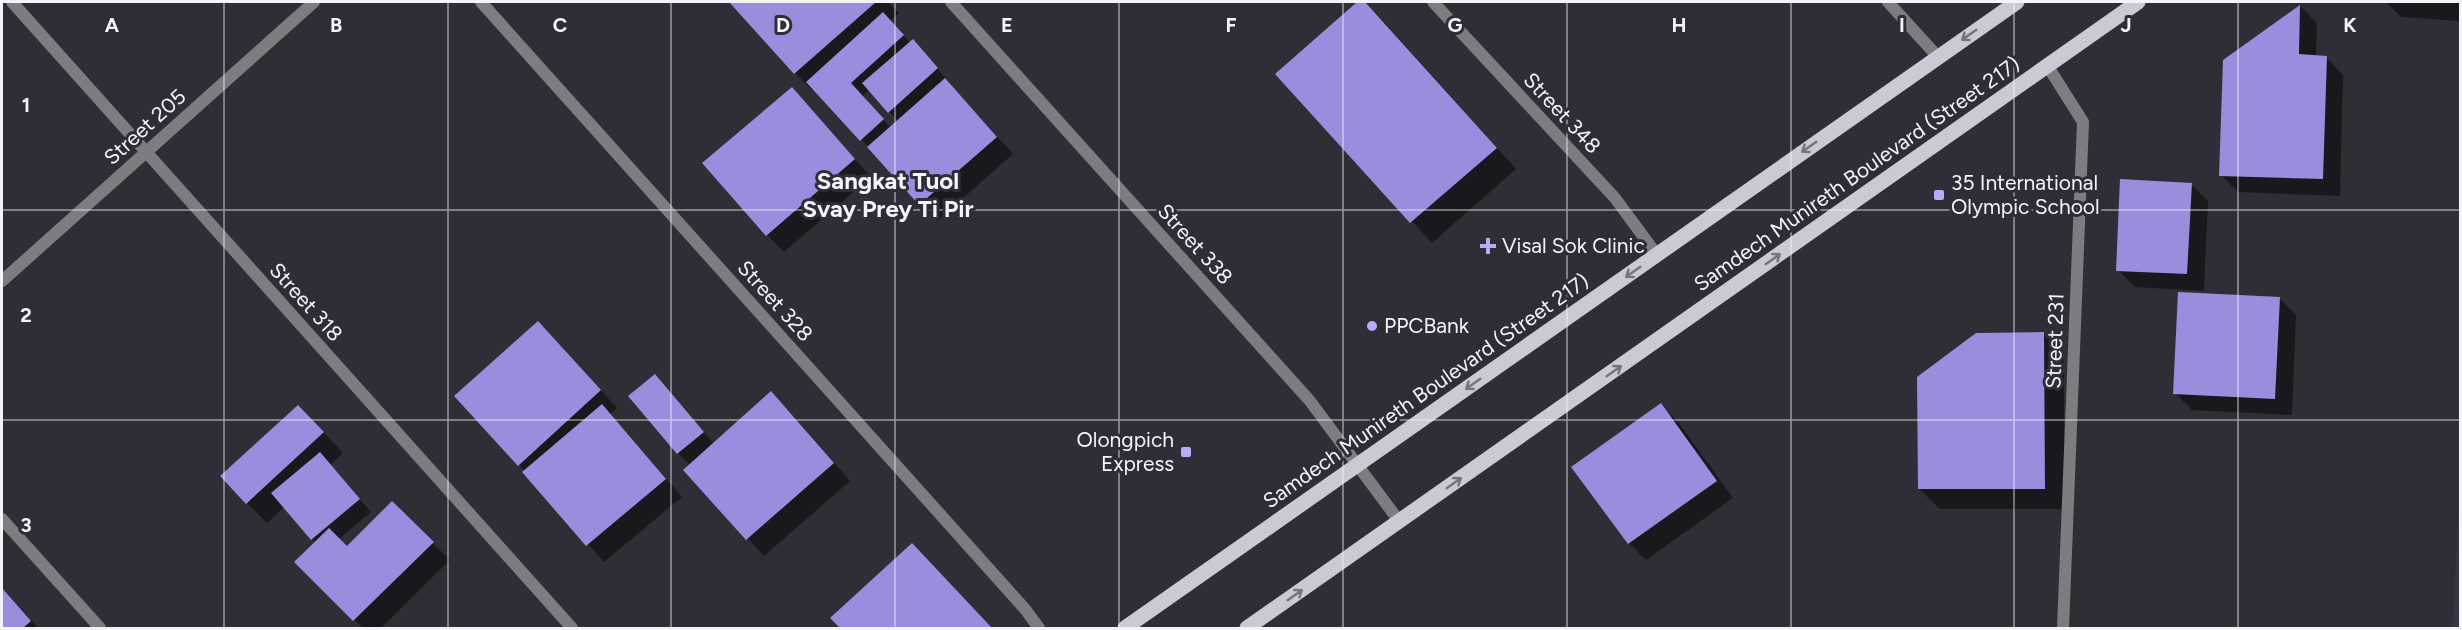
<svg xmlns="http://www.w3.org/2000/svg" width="2462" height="630" viewBox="0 0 2462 630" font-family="Figtree,sans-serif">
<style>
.built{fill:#373544}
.shadow{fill:#0007;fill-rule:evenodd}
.building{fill:#9b8cdd}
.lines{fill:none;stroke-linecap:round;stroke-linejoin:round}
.minor{stroke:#7d7c81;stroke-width:12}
.primary{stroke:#cbcad4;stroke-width:15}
.oneway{stroke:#75747d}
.grid{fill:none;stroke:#f4f3f9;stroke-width:1.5;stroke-opacity:0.55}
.poi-dot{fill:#b8abf7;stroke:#2f2e36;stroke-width:2}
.labels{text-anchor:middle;stroke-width:6;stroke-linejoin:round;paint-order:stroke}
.street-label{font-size:21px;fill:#f4f3f9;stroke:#2f2e36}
.poi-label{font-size:21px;fill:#f4f3f9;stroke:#2f2e36;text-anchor:start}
.quarter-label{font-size:24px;font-weight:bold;fill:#f4f3f9;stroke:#2f2e36}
.grid-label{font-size:20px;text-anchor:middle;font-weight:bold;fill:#f4f3f9;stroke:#2f2e36;stroke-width:6;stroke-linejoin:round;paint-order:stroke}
</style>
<rect width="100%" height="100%" fill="#2f2e36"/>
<path class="built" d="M2460,481V628H2453Z"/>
<path class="shadow" d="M731,2H888L899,13L890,21L910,43L925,54L949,82L948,83L1013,154L937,221L814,88L812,90L795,73ZM869,90L898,121L891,128L862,97Z
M1359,2H1364L1382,20L1516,169L1432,243L1277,74Z
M2386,2H2460V21L2401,17Z
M2300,6L2317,23L2316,57H2326L2343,75L2340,196L2238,192L2221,175Z
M792,89L871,177L784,252L767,235Z
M2191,184L2208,201L2204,291L2135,287L2118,270Z
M2279,298L2296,315L2292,415L2192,410L2175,393Z
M2044,334L2064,354V509H1940L1919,489Z
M555,340L617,408L610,414L682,497L604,562L519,465Z
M655,376L714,444L788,410L850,481L764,556L685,470L690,465L678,453Z
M1661,405L1678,422L1733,498L1646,560L1629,543L1574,467Z
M319,427L343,453L330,465L371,512L339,539L347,548L392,503L450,560L381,628H363L296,562L316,543L284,507L267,523L247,503Z
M929,562L991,628H842L832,618Z
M2,589L38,628H2Z"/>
<path class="building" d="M729,2H876L794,74Z
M1357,2H1365L1497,148L1410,223L1275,74Z
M2300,5L2299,54L2327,56L2323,179L2219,176L2223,60Z
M883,12L904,35L851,83L884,119L860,141L806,82Z
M913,39L938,68L888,113L862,83Z
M945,78L997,137L919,205L867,147Z
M792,87L855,159L766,236L702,163Z
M2120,179L2192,183L2187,274L2116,271Z
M2178,292L2280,297L2275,399L2173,394Z
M538,321L601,390L518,466L454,396Z
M2044,332L2045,489H1918L1917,377L1976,333Z
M655,374L704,432L677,454L628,396Z
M771,391L834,463L746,540L683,470Z
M1661,403L1717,481L1628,544L1571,467Z
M602,404L666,479L586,546L522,472Z
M298,405L324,432L246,504L220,476Z
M320,452L360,499L311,540L271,493Z
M392,501L434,542L353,621L294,562L329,528L347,546Z
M912,543L992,628H840L830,618Z
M2,588L31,621L23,628H2Z"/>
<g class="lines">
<path class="minor" d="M12,2L572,628
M481,2L1025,609L1039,628
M951,2L1310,401L1399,521
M1433,2L1615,198L1657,255
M1888,2L1938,57
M2047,65L2083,122L2063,628
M2,281L314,2
M2,519L100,628"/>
<path class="primary" d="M1125,628L2017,2
M1247,628L2138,2"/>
</g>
<defs><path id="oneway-shaft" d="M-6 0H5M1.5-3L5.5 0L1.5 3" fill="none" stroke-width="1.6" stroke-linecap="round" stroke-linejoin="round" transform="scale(1.5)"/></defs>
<g class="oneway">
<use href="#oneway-shaft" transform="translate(1969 35) rotate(145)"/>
<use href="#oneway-shaft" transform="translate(1809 147) rotate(145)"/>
<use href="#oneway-shaft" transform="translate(1773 259) rotate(-35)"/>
<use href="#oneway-shaft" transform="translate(1633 272) rotate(145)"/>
<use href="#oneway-shaft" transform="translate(1614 371) rotate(-35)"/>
<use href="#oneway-shaft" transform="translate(1473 384) rotate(145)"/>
<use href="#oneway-shaft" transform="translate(1454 483) rotate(-35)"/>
<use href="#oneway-shaft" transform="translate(1295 595) rotate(-35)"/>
</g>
<path class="grid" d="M224,2V628M448,2V628M671,2V628M895,2V628M1119,2V628M1343,2V628M1567,2V628M1791,2V628M2014,2V628M2238,2V628M2,210H2460M2,420H2460"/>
<g class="poi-dot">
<rect x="1933" y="189" width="12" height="12" rx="3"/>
<path d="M1485 237h6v6h6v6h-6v6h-6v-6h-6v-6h6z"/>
<circle cx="1372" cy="326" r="6"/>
<rect x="1180" y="446" width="12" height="12" rx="3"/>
</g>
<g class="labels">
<g class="street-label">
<text transform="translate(1562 113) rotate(47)" y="7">Street 348</text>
<text transform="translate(145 127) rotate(-42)" y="7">Street 205</text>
<text transform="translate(1857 174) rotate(-35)" y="7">Samdech Munireth Boulevard (Street 217)</text>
<text transform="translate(1195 244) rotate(48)" y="7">Street 338</text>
<text transform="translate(775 301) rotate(48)" y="7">Street 328</text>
<text transform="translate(306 302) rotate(48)" y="7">Street 318</text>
<text transform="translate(2055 341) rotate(-88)" y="7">Street 231</text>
<text transform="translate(1426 391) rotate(-35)" y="7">Samdech Munireth Boulevard (Street 217)</text>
</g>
<g class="poi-label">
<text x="1951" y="190">35 International<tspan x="1951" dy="24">Olympic School</tspan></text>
<text x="1502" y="253">Visal Sok Clinic</text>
<text x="1384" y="333">PPCBank</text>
<text x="1174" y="447" text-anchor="end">Olongpich<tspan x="1174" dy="24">Express</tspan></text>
</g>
<g class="quarter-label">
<text x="888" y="189">Sangkat Tuol<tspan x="888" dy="28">Svay Prey Ti Pir</tspan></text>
</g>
</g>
<g class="grid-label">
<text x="112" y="32">A</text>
<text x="336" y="32">B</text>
<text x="560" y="32">C</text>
<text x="783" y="32">D</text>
<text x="1007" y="32">E</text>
<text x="1231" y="32">F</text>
<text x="1455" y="32">G</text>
<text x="1679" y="32">H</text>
<text x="1902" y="32">I</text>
<text x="2126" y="32">J</text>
<text x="2350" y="32">K</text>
<text x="26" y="112">1</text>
<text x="26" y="322">2</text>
<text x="26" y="532">3</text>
</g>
<rect width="2462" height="630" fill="none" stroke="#f4f3f9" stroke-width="6"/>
</svg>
